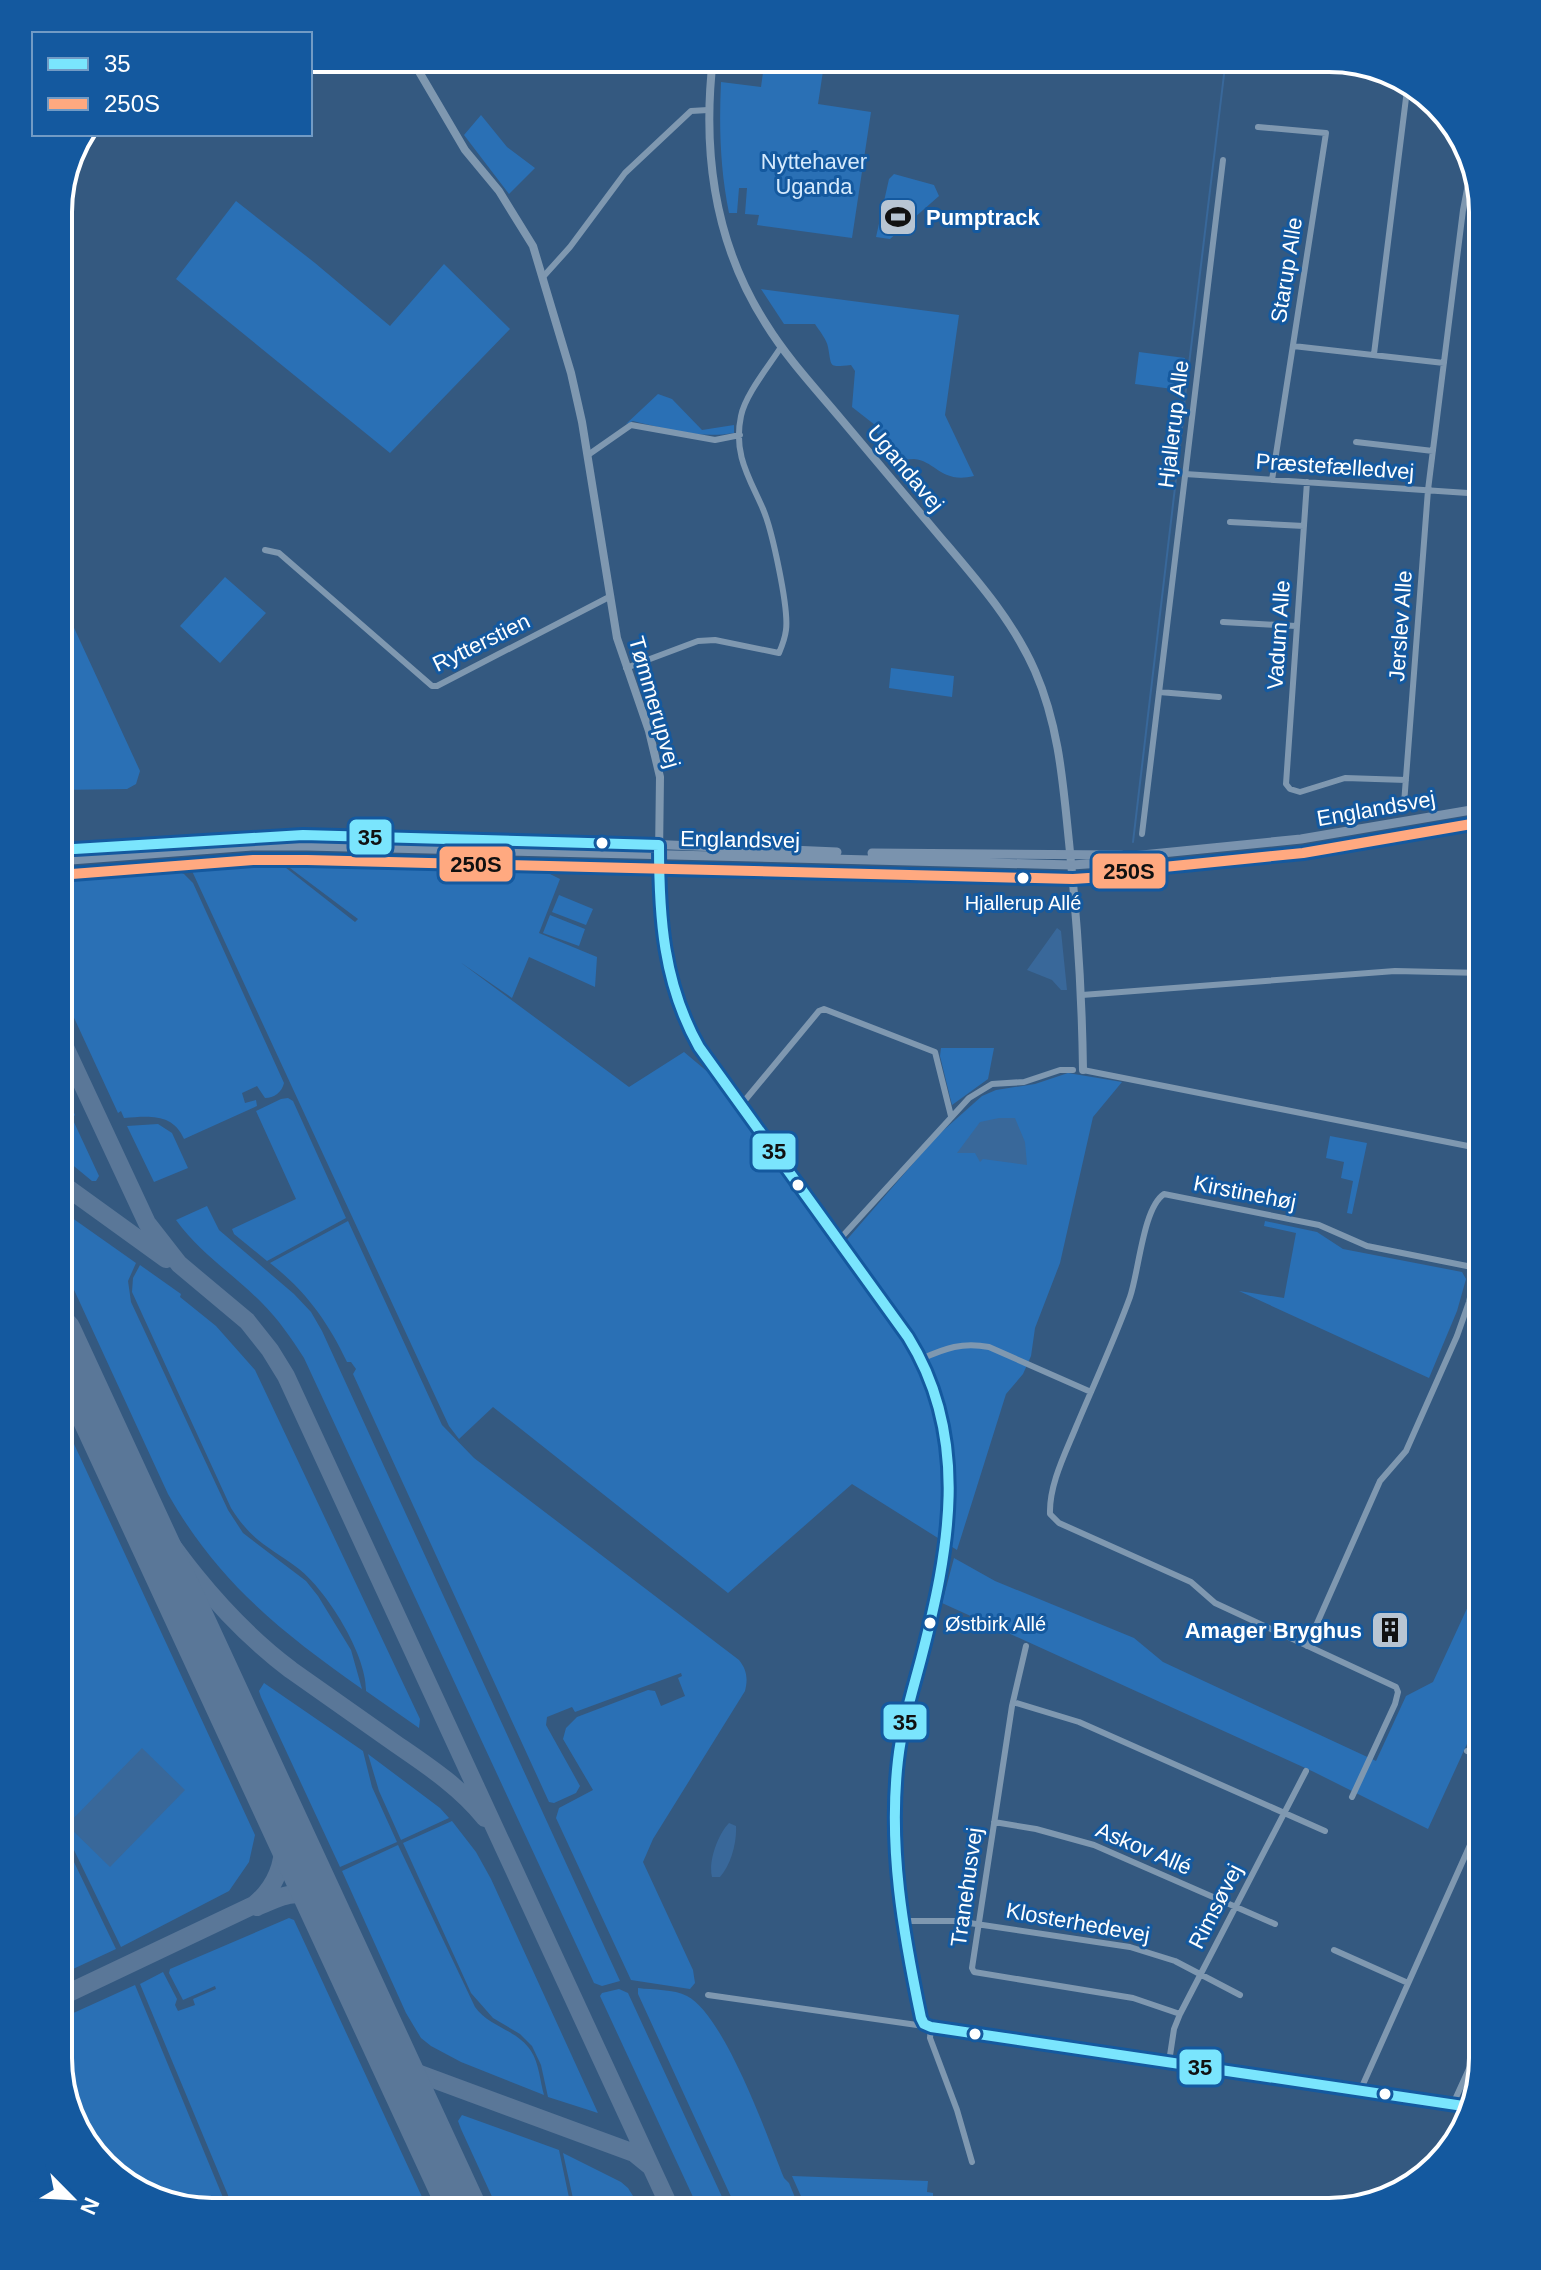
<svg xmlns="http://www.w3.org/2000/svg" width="1541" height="2270" viewBox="0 0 1541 2270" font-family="Arial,sans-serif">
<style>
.green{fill:#2a70b5}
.water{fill:#39689a}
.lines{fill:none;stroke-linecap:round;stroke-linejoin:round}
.stream{stroke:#39689a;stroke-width:2}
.taxiway{stroke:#5a7798;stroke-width:18}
.runway{stroke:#5a7798;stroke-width:48}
.minor{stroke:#7f98b0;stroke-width:6}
.tertiary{stroke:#7f98b0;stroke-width:8}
.secondary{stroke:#7a93ae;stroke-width:9}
.bus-1-casing{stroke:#14599f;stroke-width:16}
.bus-2-casing{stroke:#14599f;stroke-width:16}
.bus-1{stroke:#7ae5fd;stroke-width:10}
.bus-2{stroke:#ffa980;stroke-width:10}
.bus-dot{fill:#fff;stroke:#14599f;stroke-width:3}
.labels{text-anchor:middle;stroke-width:6;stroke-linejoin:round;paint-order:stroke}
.bus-label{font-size:20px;fill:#fff;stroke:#14599f}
.park-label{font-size:22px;fill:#d5eafd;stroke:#14599f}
.poi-label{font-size:22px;font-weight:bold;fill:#fff;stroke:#14599f;text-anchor:start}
.street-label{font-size:22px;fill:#fff;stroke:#14599f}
.rim{fill:none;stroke:#fff;stroke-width:4}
.line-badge{stroke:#14599f;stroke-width:3}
.pale-badge-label{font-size:22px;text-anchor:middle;font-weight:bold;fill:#111}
</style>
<rect width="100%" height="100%" fill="#345980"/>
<path class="green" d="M765,58H825L818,104L871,112L852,238L757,225L759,215L745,214L747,188H739L737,213H729C720,168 719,127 721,82L761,87Z
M481,115L507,147L535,168L509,194L464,135Z
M894,174L934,185L939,196L890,239L876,237L889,179Z
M236,201L315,263L390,326L444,264L510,329L390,453L176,279Z
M761,289L959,315L945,415L974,476C941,484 936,461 914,459C908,459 900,461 894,462L882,450L875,425L852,407L855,371L851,365C828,367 832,368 828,347C827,340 819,330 815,324H784Z
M1139,352L1185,358L1180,390L1135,384Z
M658,394L672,399L702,430L734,425V433C699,439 667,429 633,421L626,424Z
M225,577L266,613L220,663L180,626Z
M58,593L140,771L136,784L127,789L58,790Z
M891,668L954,676L952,697L889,688Z
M267,853L355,922L358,919L278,859L555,860L550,874L560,879L539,933L597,957L595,987L529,957L512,998L460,962L629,1087L684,1052L709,1073L837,1251L937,1136L982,1096L996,1090L1035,1084L1068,1073L1122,1082L1093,1117L1060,1263L1035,1328L1031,1356L1023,1374L1006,1394L957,1550L852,1484L728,1593L493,1407L459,1439L449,1426L186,858Z
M167,867L184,874L193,883L284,1083C282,1092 274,1098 265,1098L257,1086L242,1093L245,1103L256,1100L257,1106L184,1139C173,1113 149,1116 124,1118L121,1111L118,1113L58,983V876Z
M559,895L593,909L586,925L552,912Z
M550,915L585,929L579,946L543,933Z
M941,1048H994L988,1079L952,1105L940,1056Z
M58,1078L75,1115L72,1118L99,1176L96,1181H92L58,1153Z
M288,1098L293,1101L346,1218L267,1261L234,1234L232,1229L296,1199L256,1111L281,1099Z
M158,1124L172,1133L188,1168L154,1182L127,1126Z
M1330,1136L1367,1143L1352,1214L1347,1213L1353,1181L1341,1178L1344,1162L1326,1158Z
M207,1206L219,1230L294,1294L311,1312L322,1331L620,1981L602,1986L594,1983L304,1358C291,1338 279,1320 262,1303C233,1274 200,1253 176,1220Z
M58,1208L136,1263L128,1281L131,1302L228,1510L243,1533L306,1581L318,1596L351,1650L362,1689C281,1632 218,1582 168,1494L58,1255Z
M348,1221L442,1425L474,1458L739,1660C747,1670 748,1679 745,1691L653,1839L643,1862L693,1970L695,1983L690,1989L631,1980L556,1818L559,1808L593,1790L563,1739L566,1728L577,1717L648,1690L655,1691L661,1706L685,1696L678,1678L682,1676L681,1673L575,1712L572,1707L547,1717L546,1725L580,1786L576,1793L554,1803L549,1802L353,1374L356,1369L351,1362H347C328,1322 306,1291 270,1263Z
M1265,1221L1317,1232L1343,1249L1462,1272L1466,1279L1457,1311L1429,1378L1239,1291L1284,1298L1296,1233L1264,1226Z
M140,1265L181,1294L180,1297L216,1326L255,1370L420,1719L419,1728L366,1691C367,1655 327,1591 299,1569C268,1545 254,1544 231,1508L132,1292L133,1278Z
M70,1442L74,1444L255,1835L249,1862L229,1891L121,1947L58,1817V1466L61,1446Z
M954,1558L995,1581L1134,1638L1163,1662L1376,1761L1406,1696L1433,1682L1483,1574V1709L1428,1829L1314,1772L942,1603Z
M264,1683L363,1751L372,1787L397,1842L340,1867L261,1697L259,1691Z
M368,1754L440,1808L449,1818L401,1840L379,1791Z
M452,1821L476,1852L491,1879L598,2113L548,2097L541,2065L532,2046L520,2034L493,2018L471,1993L403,1843Z
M58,1829L116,1949L58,1976Z
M398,1845L475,2007C489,2027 518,2030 531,2051C539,2063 540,2081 544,2095L461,2062L431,2046L421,2038L406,2013L342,1871Z
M289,1918L294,1920L429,2212H235L140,1984L163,1972L177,1999L175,2005L178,2011L195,2005L193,1999L216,1989L215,1986L183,2000L169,1973L170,1969Z
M135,1985L229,2212H202L134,2191L78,2135L58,2058V2020Z
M638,1988C653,1990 674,1989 687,1996C725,2016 767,2136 784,2178L789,2183L801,2212H738L638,1994Z
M619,1989L628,1993L729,2212H700L600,1996L602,1993Z
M462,2115L559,2150L572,2212H499L461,2129L458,2121Z
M563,2153L621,2182L628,2188L643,2212H576Z
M792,2176L928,2181L927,2192L933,2193V2212H808Z"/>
<path class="water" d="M1057,928L1061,931L1067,990H1061L1052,980L1027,970Z
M999,1118H1015L1025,1142L1027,1165L983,1159L980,1162L975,1153H957L980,1122Z
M142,1748L185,1790L110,1867L67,1825Z
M729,1823L736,1826C737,1842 731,1865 720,1877H712C708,1862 718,1834 729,1823Z"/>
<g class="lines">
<path class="stream" d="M1183,414L1226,58
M1133,842L1183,420"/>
<path class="taxiway" d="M58,1032L147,1223L179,1264L247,1321L270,1350L286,1376L672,2212
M58,1181L166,1259
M119,1466C167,1543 218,1615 291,1670C326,1695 361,1719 396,1744C428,1766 460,1787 485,1818
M257,1907C281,1896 302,1885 323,1907
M58,1998L254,1905C282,1882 288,1849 280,1815
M388,2047L400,2061L417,2073L634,2153L650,2166"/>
<path class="runway" d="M58,1334L464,2212"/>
<path class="minor" d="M1337,60L1411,83
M1258,127L1326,133L1272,480
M543,277L570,247L625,173L691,111L708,110
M1293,346L1444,363
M1374,354L1408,82
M1356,442L1433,451
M588,455L631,425L715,440L740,435
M1185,474L1483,494
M1307,482L1286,784L1290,789L1300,792L1345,778L1406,780
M1230,522L1304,526
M265,550L279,553L432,686H437L611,596
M1223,622L1296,626
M626,668L698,641L715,640L779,653C782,646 785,638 786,630C789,608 772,530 763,509C749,477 733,454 741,416C745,395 769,366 781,347
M1159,692L1219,697
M1404,804L1428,490L1463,210L1471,168
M1142,834L1223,160
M1082,995L1395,971L1483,973
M1083,1070L1483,1149
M741,1105L819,1011L824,1009L935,1052L951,1116
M839,1240L969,1098L992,1084L1024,1082L1060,1070H1073
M921,1359C946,1348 962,1342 989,1347L1091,1392
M1026,1646L1012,1706L972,1968L974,1972L1133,1998L1180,2014
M1307,1646L1380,1481L1406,1451L1457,1336L1469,1302L1483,1241
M1013,1702L1079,1722L1325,1831
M1467,1751L1483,1758
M1352,1797L1395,1704L1398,1692L1396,1687L1215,1603L1191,1582L1059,1523L1050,1514C1049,1485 1065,1454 1076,1427C1094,1384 1114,1341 1130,1297C1139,1271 1143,1208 1164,1194L1319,1225L1367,1246L1477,1268
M994,1822L1036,1829L1094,1845L1275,1924
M901,1921H956L1130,1947L1175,1961L1240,1995
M1334,1950L1408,1983
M708,1995L931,2027L930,2038L957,2110L972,2162
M1169,2062L1174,2029L1180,2014L1306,1771
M1360,2091L1483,1816
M1453,2104L1483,2038"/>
<path class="tertiary" d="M411,58L465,150L499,191L533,246L571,373L582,422L617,638L649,731L660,777L659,855L666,951L673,989L681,1013L699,1047L893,1314C903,1329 914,1345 922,1361C988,1499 922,1616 899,1753C888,1815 892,1879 905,1941C911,1967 913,2000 924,2024L931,2027L1470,2107
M713,58C702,152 714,243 766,324C787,358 815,388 841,419C875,459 908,499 942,539C977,580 1013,621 1035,671C1059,726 1063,783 1069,842C1077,918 1082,994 1083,1070"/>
<path class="secondary" d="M58,850L303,835L600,842L837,852
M872,853L1121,855
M58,861L252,846H307L1072,865L1102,863L1132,856L1301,839L1483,808"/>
<g class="bus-1-casing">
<path id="bus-1" d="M58,850L303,835L659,845C659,917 663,983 699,1047L908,1337C971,1438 949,1551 921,1659C912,1693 902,1725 898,1760C888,1847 903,1932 921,2018L924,2024L931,2027
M931,2027L1470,2107"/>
</g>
<g class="bus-2-casing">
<path id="bus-2" d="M59,875L253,860H307L1073,879L1104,877L1134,870L1303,853L1483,822"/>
</g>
<use href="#bus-1" class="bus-1"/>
<use href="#bus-2" class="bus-2"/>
</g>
<defs>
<g id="stadium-square" transform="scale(2)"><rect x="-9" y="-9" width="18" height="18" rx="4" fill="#b8c5d3" stroke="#14599f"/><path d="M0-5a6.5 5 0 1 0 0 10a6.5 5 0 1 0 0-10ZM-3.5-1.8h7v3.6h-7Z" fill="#111"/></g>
<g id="building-square" transform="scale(2)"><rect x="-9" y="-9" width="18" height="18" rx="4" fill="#b8c5d3" stroke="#14599f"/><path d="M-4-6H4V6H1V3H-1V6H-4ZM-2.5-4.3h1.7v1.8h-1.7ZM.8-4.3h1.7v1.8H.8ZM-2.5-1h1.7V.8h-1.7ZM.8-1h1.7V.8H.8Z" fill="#111"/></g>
</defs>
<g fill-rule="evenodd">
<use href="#stadium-square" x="898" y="217"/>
<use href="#building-square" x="1390" y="1630"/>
</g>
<g class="bus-dot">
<circle cx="602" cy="843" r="7"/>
<circle cx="1023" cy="878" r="7"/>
<circle cx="798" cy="1185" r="7"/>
<circle cx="930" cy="1623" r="7"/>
<circle cx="975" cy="2034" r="7"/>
<circle cx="1385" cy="2094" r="7"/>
</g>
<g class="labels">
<g class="bus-label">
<text x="1023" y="910">Hjallerup Allé</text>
<text x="945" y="1631" text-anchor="start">Østbirk Allé</text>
</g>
<g class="park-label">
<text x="814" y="169">Nyttehaver<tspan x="814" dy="25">Uganda</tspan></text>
</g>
<g class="poi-label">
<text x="926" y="225">Pumptrack</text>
<text x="1362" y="1638" text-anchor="end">Amager Bryghus</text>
</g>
<g class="street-label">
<text transform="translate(1286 270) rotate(-81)" y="8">Starup Alle</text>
<text transform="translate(1173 424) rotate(-83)" y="8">Hjallerup Alle</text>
<text transform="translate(1335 466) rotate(4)" y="8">Præstefælledvej</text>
<text transform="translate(906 468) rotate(50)" y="8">Ugandavej</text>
<text transform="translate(1400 626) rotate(-86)" y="8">Jerslev Alle</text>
<text transform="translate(1278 635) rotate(-86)" y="8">Vadum Alle</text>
<text transform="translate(481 642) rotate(-26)" y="8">Rytterstien</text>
<text transform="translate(655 702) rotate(74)" y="8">Tømmerupvej</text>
<text transform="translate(1376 808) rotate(-10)" y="8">Englandsvej</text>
<text transform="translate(740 839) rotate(1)" y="8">Englandsvej</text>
<text transform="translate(1245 1192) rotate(11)" y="8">Kirstinehøj</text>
<text transform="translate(1144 1848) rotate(23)" y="8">Askov Allé</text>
<text transform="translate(966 1887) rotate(-82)" y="8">Tranehusvej</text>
<text transform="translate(1215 1906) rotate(-63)" y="8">Rimsøvej</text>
<text transform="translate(1078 1922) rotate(10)" y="8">Klosterhedevej</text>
</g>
</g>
<path d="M0 0H1541V2270H0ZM212 72H1329A140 140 0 0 1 1469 212V2058A140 140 0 0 1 1329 2198H212A140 140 0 0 1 72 2058V212A140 140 0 0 1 212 72Z" fill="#14599f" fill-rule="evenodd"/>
<path class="rim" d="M212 72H1329A140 140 0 0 1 1469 212V2058A140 140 0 0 1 1329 2198H212A140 140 0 0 1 72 2058V212A140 140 0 0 1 212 72Z"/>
<g class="line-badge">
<rect x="348" y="818" width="45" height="38" rx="8" fill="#7ae5fd"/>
<rect x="438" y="845" width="76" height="38" rx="8" fill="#ffa980"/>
<rect x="1091" y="852" width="76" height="38" rx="8" fill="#ffa980"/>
<rect x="751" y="1132" width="46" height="39" rx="8" fill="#7ae5fd"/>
<rect x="882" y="1703" width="46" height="38" rx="8" fill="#7ae5fd"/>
<rect x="1178" y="2048" width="45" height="38" rx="8" fill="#7ae5fd"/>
</g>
<g class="pale-badge-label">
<text x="370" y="845">35</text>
<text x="476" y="872">250S</text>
<text x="1129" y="879">250S</text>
<text x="774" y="1159">35</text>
<text x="905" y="1730">35</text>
<text x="1200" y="2075">35</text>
</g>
<rect x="32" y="32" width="280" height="104" fill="#14599f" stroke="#729bc5" stroke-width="2"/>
<rect x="48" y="58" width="40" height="12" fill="#7ae5fd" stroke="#729bc5" stroke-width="2"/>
<text x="104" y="72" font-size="24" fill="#ffffff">35</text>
<rect x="48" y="98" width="40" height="12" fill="#ffa980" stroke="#729bc5" stroke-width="2"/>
<text x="104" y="112" font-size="24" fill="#ffffff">250S</text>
<g transform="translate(72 2198) rotate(114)" stroke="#14599f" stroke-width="6" paint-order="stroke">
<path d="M0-6L14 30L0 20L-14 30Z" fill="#ffffff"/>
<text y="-12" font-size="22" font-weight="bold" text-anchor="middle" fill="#ffffff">N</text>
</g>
</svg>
